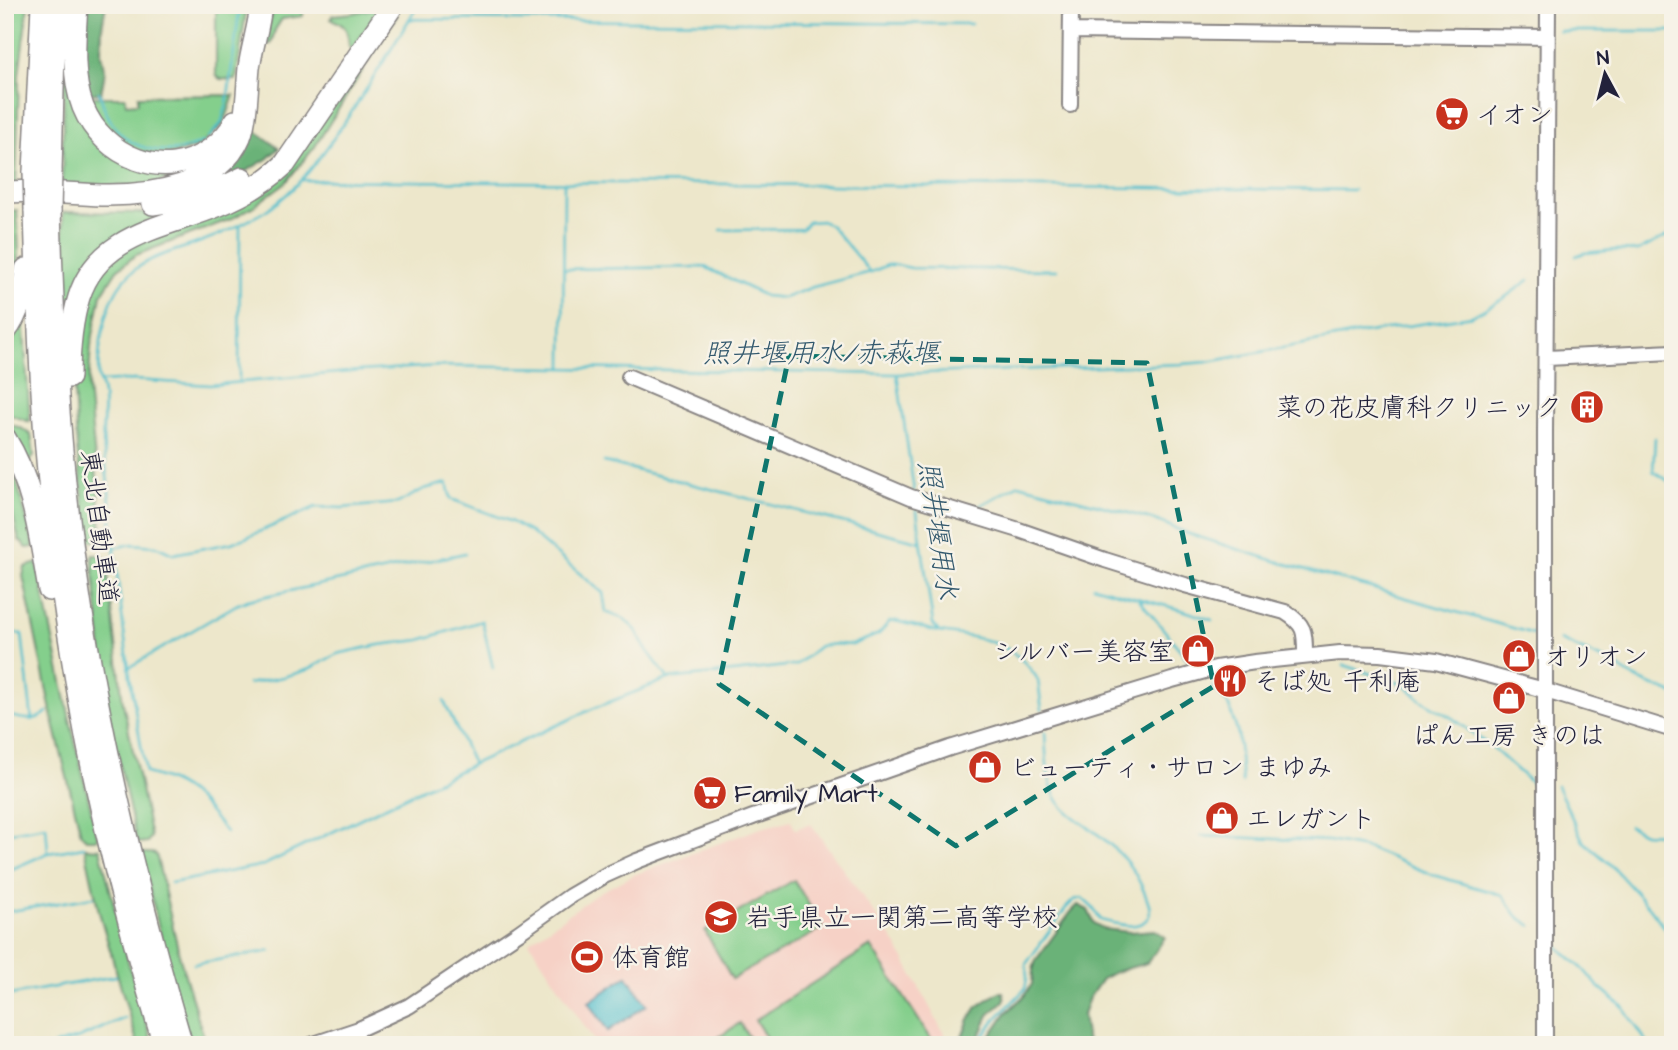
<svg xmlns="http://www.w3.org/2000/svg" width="1678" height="1050" viewBox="0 0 1678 1050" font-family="'Architects Daughter','Klee One',sans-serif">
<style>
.built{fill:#f6d1c6}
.green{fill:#84cf8c;stroke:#537864;stroke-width:2}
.forest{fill:#6bb278;stroke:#466a5a;stroke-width:2}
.water{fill:#53bfcd;stroke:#3a7084;stroke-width:2}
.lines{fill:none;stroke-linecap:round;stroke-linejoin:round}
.stream{stroke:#53bfcd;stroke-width:2.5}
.minor-casing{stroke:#888483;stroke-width:18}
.highway-casing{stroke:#888483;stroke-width:24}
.minor{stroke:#fff;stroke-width:14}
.highway{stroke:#fff;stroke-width:21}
.highway-bridge-casing{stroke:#888483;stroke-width:24;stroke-linecap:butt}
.highway-bridge{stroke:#fff;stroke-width:21}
.marked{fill:none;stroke:#0f766e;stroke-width:5;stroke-dasharray:14 9;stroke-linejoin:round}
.labels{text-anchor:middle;stroke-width:5;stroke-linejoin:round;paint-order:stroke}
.poi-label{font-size:26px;fill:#22223b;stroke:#f7f3e8;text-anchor:start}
.street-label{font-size:26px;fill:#22223b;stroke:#f7f3e8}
.water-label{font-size:28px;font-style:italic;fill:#33596e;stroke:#f7f3e8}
</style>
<rect width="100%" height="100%" fill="#f7f3e8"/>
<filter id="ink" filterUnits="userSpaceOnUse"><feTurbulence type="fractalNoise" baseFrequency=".0143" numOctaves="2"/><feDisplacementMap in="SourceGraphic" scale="14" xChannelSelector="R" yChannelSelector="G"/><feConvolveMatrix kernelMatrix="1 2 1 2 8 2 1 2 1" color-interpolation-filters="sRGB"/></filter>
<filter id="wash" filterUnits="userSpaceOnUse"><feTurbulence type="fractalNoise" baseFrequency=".00686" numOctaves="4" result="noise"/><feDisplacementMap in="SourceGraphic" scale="28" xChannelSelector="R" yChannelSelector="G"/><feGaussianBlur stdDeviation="1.57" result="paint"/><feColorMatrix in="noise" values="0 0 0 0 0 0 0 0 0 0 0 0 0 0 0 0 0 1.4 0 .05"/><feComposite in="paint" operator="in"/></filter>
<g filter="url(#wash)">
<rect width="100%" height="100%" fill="#ede7cb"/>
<path class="built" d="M791,820L795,829L811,824L896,944L950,1045H597L529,942L600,892L636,874L758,829Z"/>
<path class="green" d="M13,5H28L19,74L16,184L5,185C5,124 6,65 13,5Z
M69,5L73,89L114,152L211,163L150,186H62L64,87Z
M216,5H247L236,80L220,79L216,75Z
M273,5H285L303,10V16L282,19L275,30L271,44L266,43Z
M381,7L352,50L349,47C348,31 347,25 331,19L333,15L353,13Z
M398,14L314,148L286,182L254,206L231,219L136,255L117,270L101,295L91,345L88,388L102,532L96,541H88L77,449L74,388V354L86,299L106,264L130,246L233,209Z
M234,95L224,124L199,147L163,157L131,150L97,118L89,97H125L126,104L138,103V96Z
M178,208L116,238L65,338L63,212L143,213Z
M17,210L19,254L18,283L5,319V211Z
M23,316L30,422L5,413V341Z
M5,423L21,428L31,435L34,455L27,467L5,430Z
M5,449L10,456L34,547L27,548L19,540L5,482Z
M92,555H100L106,559L123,703L151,837L147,842L137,843L108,712Z
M37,563L70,720L98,839H86L81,834L52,716L23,576L25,567Z
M85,848L100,849L129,965L153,1045H138L137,1042L99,912Z
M141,853H150L156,854L181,962L206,1045H191L167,962Z
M794,880L823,928L732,979L705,931Z
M871,946L935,1045H771L755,1020Z
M740,1023L754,1045H707Z"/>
<path class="forest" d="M85,5H106L102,27L101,54L105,72L101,93L87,94L83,57Z
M253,129L279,148L267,159L227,182L193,189Z
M1078,905L1088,910L1094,923L1104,929L1130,932L1155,930L1165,937L1156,951L1147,963L1115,972L1102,979L1089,998L1083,1014L1087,1044L986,1045L987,1041L1006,1013L1024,996L1032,984L1033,970L1036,960L1071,912Z
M999,992H1003L1005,1000L989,1015L976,1045H959L969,1019L977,1007Z"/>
<path class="water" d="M627,976L647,1005L608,1031L589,1002Z"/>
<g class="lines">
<path class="stream" d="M409,19L971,24
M1559,31H1673
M99,92C102,100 104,110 109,118C128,153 169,158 202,142
M208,138L221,124L227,104L240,5
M302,180L1354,190
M721,230L802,229L808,222L822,221L831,226L870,272
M1576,256L1584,253L1616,250L1638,251L1673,233
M564,269L705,267L765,296L784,298L813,287L871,272L888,265H897L911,268L1057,270
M563,368L564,182
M897,374L914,491
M99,382L134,380L210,385L359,371L439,366L897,374L1182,364L1208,362L1362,333L1472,316L1504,298L1529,280
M239,382L240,225
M1655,438L1653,471L1673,484
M604,462L921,542
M916,505L933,624L939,632C970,636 1003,639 1025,663C1030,669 1036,674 1038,681C1040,690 1040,700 1042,709
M974,509L1019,484L1110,508L1155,520L1189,534L1272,560L1534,634
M5,534L10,566L13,565
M114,548L132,544L156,546L173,554L231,543L245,538L316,507L342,508L398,503L424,489L447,483L451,499L512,522L530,532L603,593L606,612L624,619L636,630L644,646L667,677
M1093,586L1185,611L1212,620
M1138,598L1190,662
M5,633L22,634L32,720
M1560,640L1609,662L1635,678L1673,694
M1344,665L1405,685L1421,700L1454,719L1496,751L1534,785
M128,668L236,605L248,600L465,553
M248,684L283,677L307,670L337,654L379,645L420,640L482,621L493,668
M1213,686L1229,706L1238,734L1242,782
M444,701L473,764
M5,715C21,718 35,724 47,712
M1557,786L1583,841L1609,863L1650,908L1673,939
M1629,826L1644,833L1664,834L1673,838
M226,832C211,814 198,796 178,785C168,779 157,776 146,773C129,683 118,592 110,501C108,480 104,458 103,438C102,424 105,409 103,395C103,388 99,382 98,375C98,348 106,300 124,280C144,256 175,252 203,241C225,233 245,223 265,211C298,190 320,158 342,126C369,87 393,46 418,5
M5,833L46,826L48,852
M1201,836L1329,841L1370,849L1433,875L1502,895L1518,917L1532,926
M5,872L48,853L84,847
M171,883L264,865L473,764L592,709L668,679L796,665L820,646L836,644L852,645L879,634L889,622L896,621L939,632
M5,912L94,897
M1555,944L1583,969L1598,986L1622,1006L1649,1045
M194,964L271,951
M5,996L116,976
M54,1045L79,1038L125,1018
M981,1045L985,1034L994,1021L1025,989L1027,977L1026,964L1066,908L1074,900L1082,898L1093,908L1101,920C1113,923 1137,931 1147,919C1153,912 1148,902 1145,894C1134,866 1118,850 1095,832C1081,822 1063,812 1055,796C1046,777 1046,752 1045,732"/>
</g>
</g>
<g filter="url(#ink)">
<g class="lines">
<g class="minor-casing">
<path id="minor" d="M1071,31L1547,37
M1070,105L1071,5
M1547,358L1673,352
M629,377L911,497L1019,530L1105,560L1185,585L1285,612C1306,625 1305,633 1305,656
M311,1045L359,1029L409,1006L518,933L570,896L606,875L637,861L753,817L950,748L1172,680L1216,668L1255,662L1340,653L1380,654L1436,661L1533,687L1673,730
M1545,1045V433L1548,5"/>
</g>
<g class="highway-casing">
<path id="highway" d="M77,5C75,37 71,76 83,107C103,157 165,183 211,149C221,141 230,133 235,121
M34,172L42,5
M51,172L54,47L57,5
M5,192C37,190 69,194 101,195C149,196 219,187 240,137C247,119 247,88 249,68C252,47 259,26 261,5
M153,204C186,200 212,194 242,178
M35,210C38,316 41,422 54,527C65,616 78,706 98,794C116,878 139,962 164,1045
M50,210C53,316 57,422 70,527C91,703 132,875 182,1045
M5,332C20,313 23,292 26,269
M69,377C69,350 71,323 79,297C99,234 164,228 217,206C242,196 265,183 285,164L393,5
M5,438C34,484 40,538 49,590"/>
</g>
<use href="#minor" class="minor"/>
<use href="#highway" class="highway"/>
<g class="highway-bridge-casing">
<path id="highway-bridge" d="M34,172L35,210
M50,210L51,172"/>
</g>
<use href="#highway-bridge" class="highway-bridge"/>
</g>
</g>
<path class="marked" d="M789,356L1147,363L1214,686L956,846L719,684Z"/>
<defs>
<g id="supermarket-disc" transform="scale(1.75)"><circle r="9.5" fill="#c8321e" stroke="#f7f3e8"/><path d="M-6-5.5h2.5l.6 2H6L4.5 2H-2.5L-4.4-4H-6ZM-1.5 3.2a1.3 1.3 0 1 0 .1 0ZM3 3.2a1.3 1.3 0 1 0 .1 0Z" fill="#fff"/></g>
<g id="building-disc" transform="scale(1.75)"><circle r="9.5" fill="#c8321e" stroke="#f7f3e8"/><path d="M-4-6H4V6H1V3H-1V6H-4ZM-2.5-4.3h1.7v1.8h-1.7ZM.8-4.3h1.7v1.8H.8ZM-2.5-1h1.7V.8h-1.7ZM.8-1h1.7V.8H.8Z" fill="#fff"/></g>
<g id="shop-disc" transform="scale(1.75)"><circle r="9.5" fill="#c8321e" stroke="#f7f3e8"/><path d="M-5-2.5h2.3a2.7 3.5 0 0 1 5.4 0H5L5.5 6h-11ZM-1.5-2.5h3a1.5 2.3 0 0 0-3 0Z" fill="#fff"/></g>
<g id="restaurant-disc" transform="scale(1.75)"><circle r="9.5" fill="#c8321e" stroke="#f7f3e8"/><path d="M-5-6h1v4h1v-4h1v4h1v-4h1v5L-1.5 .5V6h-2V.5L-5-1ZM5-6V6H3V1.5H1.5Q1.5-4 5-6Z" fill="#fff"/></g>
<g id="school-disc" transform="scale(1.75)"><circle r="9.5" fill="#c8321e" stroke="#f7f3e8"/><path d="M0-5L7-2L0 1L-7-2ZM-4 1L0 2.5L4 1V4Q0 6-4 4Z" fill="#fff"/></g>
<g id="stadium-disc" transform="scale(1.75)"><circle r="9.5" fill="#c8321e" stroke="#f7f3e8"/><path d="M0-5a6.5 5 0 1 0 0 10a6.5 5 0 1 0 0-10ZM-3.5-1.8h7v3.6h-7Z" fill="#fff"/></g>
</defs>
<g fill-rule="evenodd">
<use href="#supermarket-disc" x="1452" y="114"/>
<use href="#building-disc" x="1587" y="407"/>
<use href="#shop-disc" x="1198" y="651"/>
<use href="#shop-disc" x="1519" y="656"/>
<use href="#restaurant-disc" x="1230" y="681"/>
<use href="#shop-disc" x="1509" y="698"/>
<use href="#shop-disc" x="985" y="767"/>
<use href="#supermarket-disc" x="710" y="793"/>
<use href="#shop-disc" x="1222" y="818"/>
<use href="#school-disc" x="721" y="917"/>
<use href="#stadium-disc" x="587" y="957"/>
</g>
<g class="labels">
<g class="poi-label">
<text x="1476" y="123">イオン</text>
<text x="1562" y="416" text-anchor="end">菜の花皮膚科クリニック</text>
<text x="1174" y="660" text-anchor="end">シルバー美容室</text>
<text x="1544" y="665">オリオン</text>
<text x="1254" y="690">そば処 千利庵</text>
<text x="1509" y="744" text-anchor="middle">ぱん工房 きのは</text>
<text x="1010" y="776">ビューティ・サロン まゆみ</text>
<text x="734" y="802">Family Mart</text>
<text x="1246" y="827">エレガント</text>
<text x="746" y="926">岩手県立一関第二高等学校</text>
<text x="612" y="966">体育館</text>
</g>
<g class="street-label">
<text transform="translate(100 527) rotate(83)" y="9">東北自動車道</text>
</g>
<g class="water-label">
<text x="821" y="362">照井堰用水/赤萩堰</text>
<text transform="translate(939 530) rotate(82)" y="10">照井堰用水</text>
</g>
</g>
<rect width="1678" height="1050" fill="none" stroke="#f7f3e8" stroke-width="28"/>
<g transform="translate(1605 74) rotate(353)" stroke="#f7f3e8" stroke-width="5" paint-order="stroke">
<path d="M0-5L12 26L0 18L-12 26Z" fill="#22223b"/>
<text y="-10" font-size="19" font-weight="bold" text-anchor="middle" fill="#22223b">N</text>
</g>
</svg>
